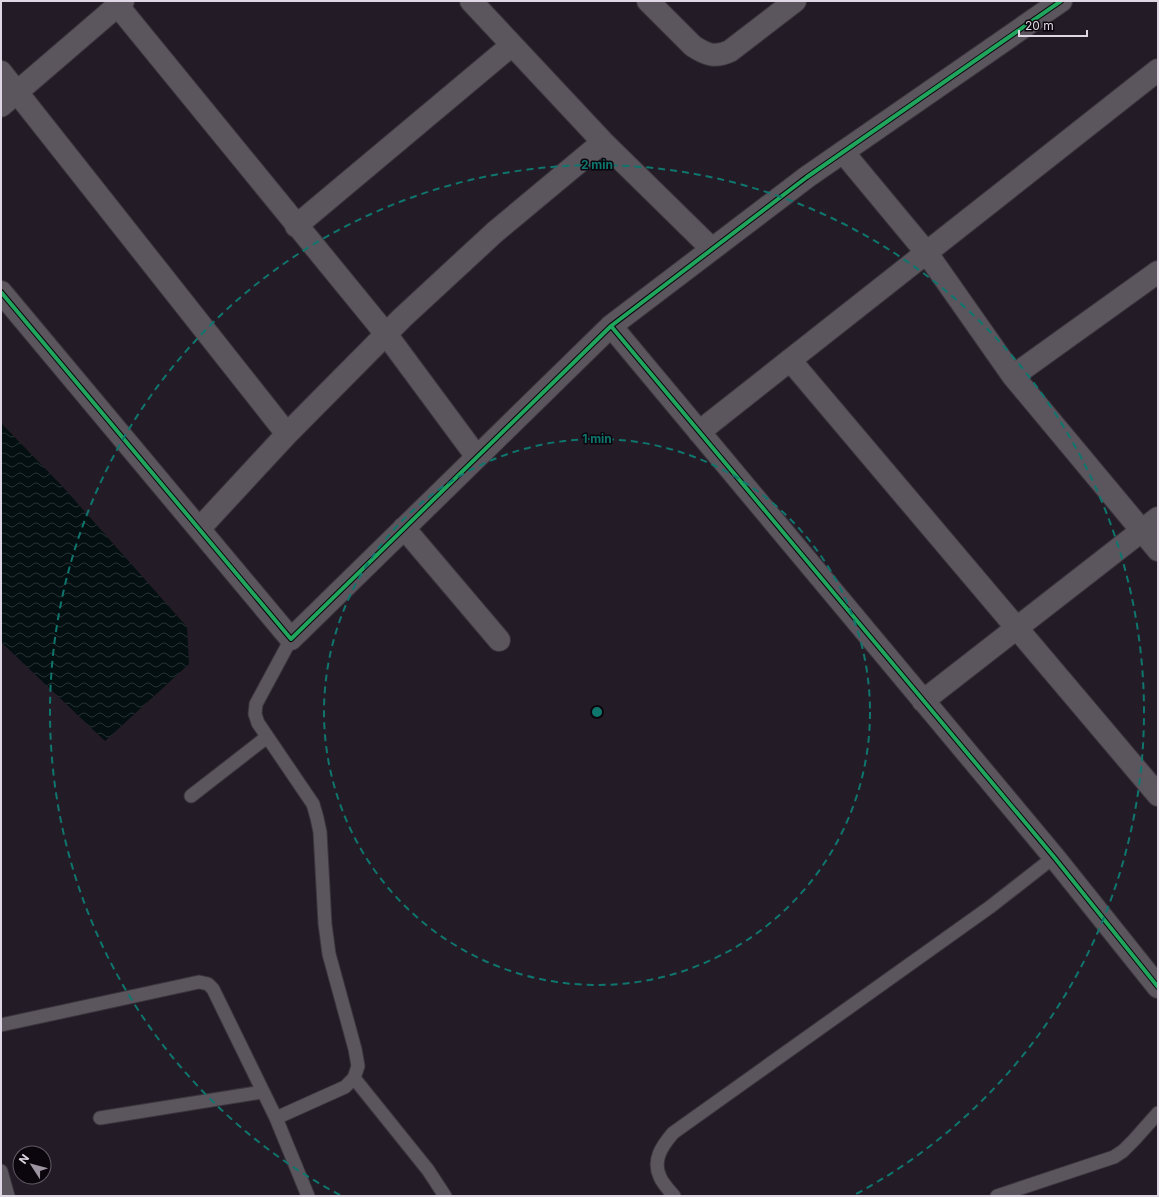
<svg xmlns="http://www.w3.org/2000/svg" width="1159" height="1197" viewBox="0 0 1159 1197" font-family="Inter,sans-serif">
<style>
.water{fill:url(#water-waves)}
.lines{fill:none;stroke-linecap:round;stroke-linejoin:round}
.service-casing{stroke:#3a353d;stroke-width:15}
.minor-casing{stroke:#3a353d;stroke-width:24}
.service{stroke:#5b555e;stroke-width:13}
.minor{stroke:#5b555e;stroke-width:22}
.cycleway-casing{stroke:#0b060d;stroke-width:6}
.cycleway{stroke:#20a55d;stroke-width:4}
.ring{fill:none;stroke:#0f766e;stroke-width:2;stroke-dasharray:7 5}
.centre{fill:#0f766e;stroke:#0b060d;stroke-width:2}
.ring-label{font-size:12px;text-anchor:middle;font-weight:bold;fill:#0f766e;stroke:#0b060d;stroke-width:3;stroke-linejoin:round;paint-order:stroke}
</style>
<defs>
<pattern id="water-waves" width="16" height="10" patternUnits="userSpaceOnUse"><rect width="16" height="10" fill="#030f11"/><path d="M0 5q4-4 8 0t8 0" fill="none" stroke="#273134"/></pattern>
</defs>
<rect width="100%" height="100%" fill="#231b26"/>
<path class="water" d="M1,423L63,487L187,627L189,664L105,741L1,642Z"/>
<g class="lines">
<g class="service-casing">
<path id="service" d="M191,796L267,737
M1,1025L199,982L208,984L213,989L276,1118L308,1196
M354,1078L428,1170L445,1196
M100,1118L262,1092
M276,1118L345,1087L354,1078L358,1066L355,1049L329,954L325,924L320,832L317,818L313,804L258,723L255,714L256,704L291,639
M1,1171L8,1196
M674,1196C669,1190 663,1184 660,1177C652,1160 662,1146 673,1133L990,907L1054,857
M997,1196L1114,1157L1123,1151L1134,1140L1158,1113"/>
</g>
<g class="minor-casing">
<path id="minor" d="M471,1L603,142L712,249
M648,1L693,46C707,55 715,58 730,51L795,1
M118,6L386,334L477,457
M1,72L287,434
M1,106L123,1
M843,152L926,252L1013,376L1158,550
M296,226L512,45
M1,292L291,639L611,326L807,177L1061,1
M611,326L1054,857L1158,987
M790,360L1158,795
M1013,376L1158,272
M699,432L1158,70
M404,528L499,640
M199,529L287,434L402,318L495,232L603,142
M923,701L1158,518"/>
</g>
<use href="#service" class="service"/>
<use href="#minor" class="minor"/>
<g class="cycleway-casing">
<path id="cycleway" d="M1,292L291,639L611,326L807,177L1061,1
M611,326L1054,857L1158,987"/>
</g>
<use href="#cycleway" class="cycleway"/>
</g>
<g class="ring">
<circle cx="597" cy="712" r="273"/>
<path d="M340 1195A547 547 0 1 1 854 1195"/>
</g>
<circle cx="597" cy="712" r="6" class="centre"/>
<g class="ring-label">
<text x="597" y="169">2 min</text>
<text x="597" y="443">1 min</text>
</g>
<rect width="1159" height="1197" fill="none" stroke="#e0d7e4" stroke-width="4"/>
<g transform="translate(32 1165) rotate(306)"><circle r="19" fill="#0b060d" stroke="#605a63"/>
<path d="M0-3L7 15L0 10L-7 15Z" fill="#9e95a2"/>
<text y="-6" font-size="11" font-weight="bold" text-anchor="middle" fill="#e0d7e4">N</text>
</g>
<path d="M1019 30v6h68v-6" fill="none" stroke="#e0d7e4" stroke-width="2"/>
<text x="1025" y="30" font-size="12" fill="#e0d7e4" stroke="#0b060d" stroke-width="3" paint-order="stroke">20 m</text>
</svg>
